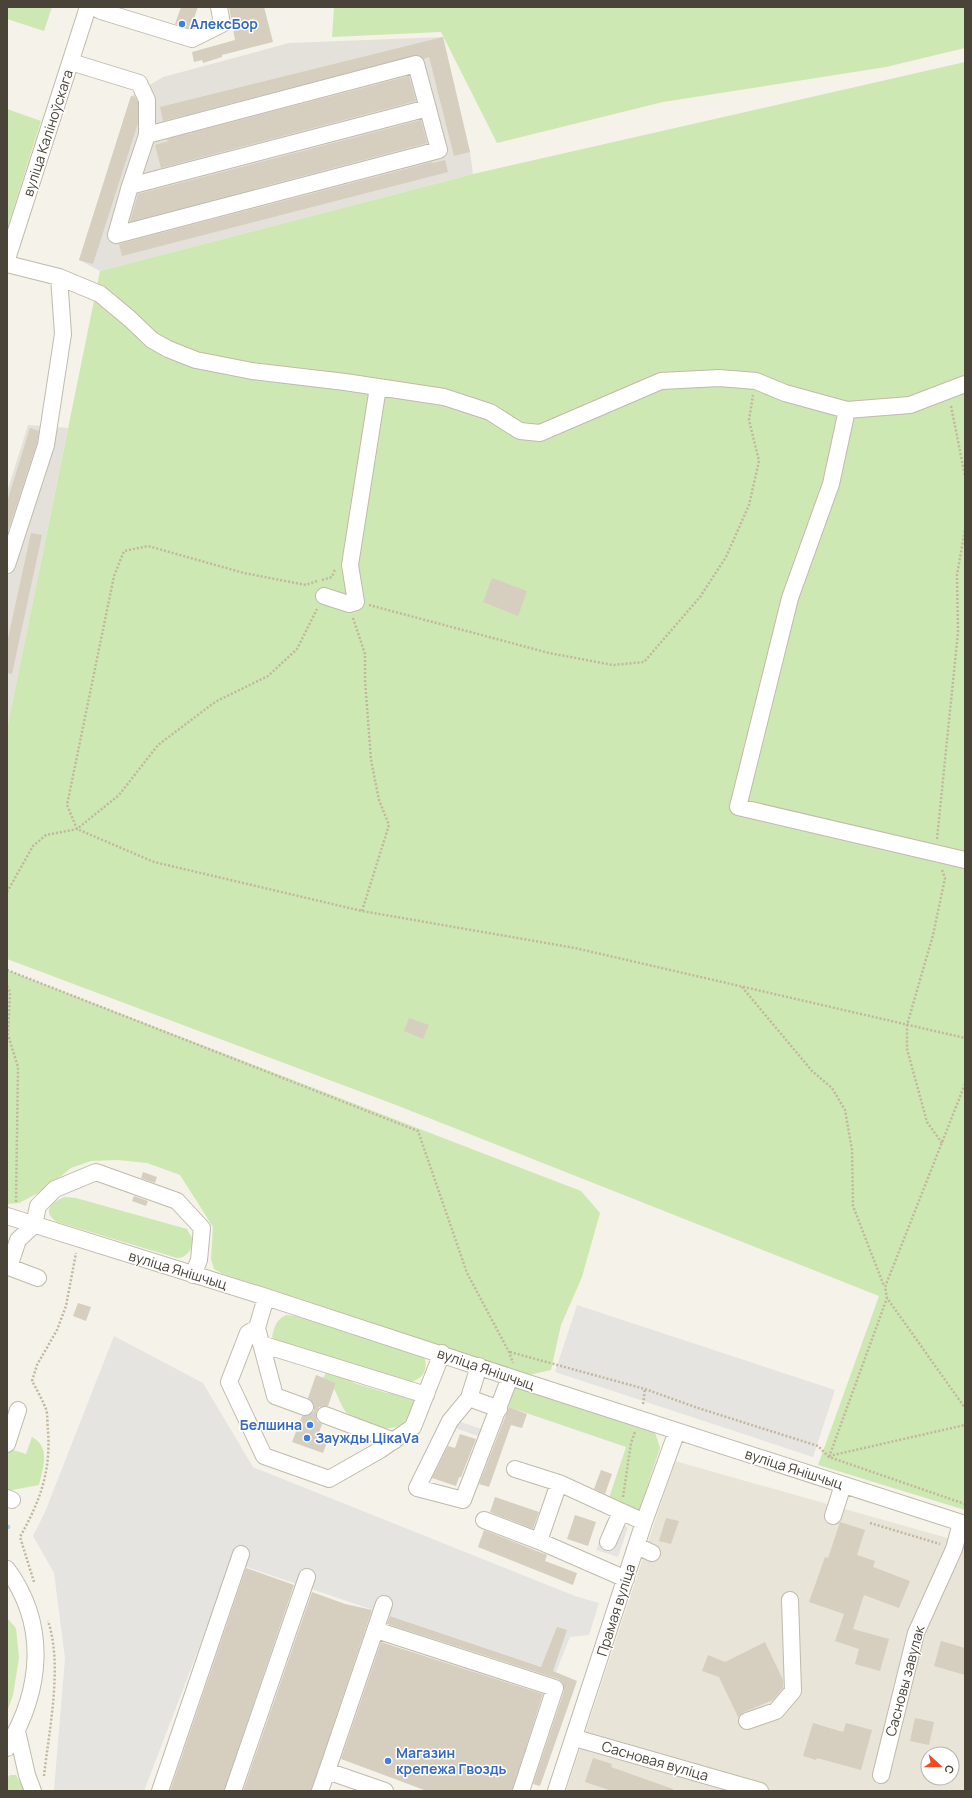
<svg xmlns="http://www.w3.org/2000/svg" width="972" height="1798" viewBox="0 0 972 1798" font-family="Manrope,sans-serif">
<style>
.residential{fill:#e9e4d8;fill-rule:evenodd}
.industrial{fill:#e4e1db}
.green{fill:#cee8b3}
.parking{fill:#e6e4e1}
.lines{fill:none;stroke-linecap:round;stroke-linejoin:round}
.stream{stroke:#a7d0f0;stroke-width:4.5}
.building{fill:#d6cebf}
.minor-casing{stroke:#c0baac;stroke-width:18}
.path{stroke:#c2b69e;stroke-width:2.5;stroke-dasharray:2 2;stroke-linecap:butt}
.minor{stroke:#fff;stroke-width:16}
.shop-dot{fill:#3f7fe0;stroke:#fff;stroke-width:1.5}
.labels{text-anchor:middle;stroke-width:3;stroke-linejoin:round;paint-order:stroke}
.shop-label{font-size:14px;font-weight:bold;fill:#366cbe;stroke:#fff;text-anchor:start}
.street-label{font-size:14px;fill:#494338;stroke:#fff}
</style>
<rect width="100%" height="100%" fill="#f5f2ea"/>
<path class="residential" d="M675,1461L965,1543V1791H566ZM928,1754H952V1778H928Z"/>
<path class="industrial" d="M443,37L470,152L473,174L100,271L79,260L131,96L163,77L289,43Z
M28,425L68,428L7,729V492Z"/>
<path class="green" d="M7,7H52L44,31L7,19Z
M334,7H965V48L886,67L663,102L497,143L441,32L332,37Z
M965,62V1510L818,1465L879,1296L396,1105L7,959V729L100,271L473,174Z
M7,109L41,121L7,229Z
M7,970L581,1191L600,1213L582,1277L561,1325L551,1370L529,1375L223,1274L214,1269L211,1259L213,1227L180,1175L147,1163L118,1160L91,1161L71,1168L44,1190L19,1203L7,1204Z
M64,1197L76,1198L187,1229C188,1232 191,1235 192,1238C194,1248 187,1258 177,1258L57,1222C42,1212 50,1203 64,1197Z
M286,1315L296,1316L420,1355L425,1359C428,1374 420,1381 406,1383L276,1341L272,1337C274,1327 276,1320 286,1315Z
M334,1371L354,1383L387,1393L395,1391L419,1399C409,1425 396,1434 369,1425C361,1422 351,1418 345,1411C341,1405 338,1396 334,1389L336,1383L323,1378L326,1373Z
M523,1385L652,1428L656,1435L660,1448L639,1511L609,1498L626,1447L503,1405L514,1387Z
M32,1437C51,1447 43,1468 39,1485L7,1491V1448L26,1454Z
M7,1618L16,1628L19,1658L13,1695L7,1712Z
M10,1775H16L25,1791H7V1778Z"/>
<path class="parking" d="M577,1305L835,1390L813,1457L555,1372Z
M114,1336L203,1383L253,1467L575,1596L599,1603L589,1635L570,1637L556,1672L232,1562L144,1791H57L54,1790L65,1658L54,1573L33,1536L45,1512Z
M458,1421L484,1430L481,1437L455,1428Z
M607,1520L628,1527L618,1557L596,1550Z"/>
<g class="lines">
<path class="stream" d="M7,1527H8"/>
</g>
<path class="building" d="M181,7H198L190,29L175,24Z
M229,7H264L273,42L222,55V57L203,63L202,60L194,62L192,52L235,40Z
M443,37L470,152L454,156L429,57L424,59L418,55L163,121L160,107Z
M409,76L416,101L161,168L155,145L168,141L167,139Z
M131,96L135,97L138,102V123L93,264L79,260Z
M421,120L427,143L130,222L138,194Z
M445,160L448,172L122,256L119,244L432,162L433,163Z
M30,428L39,431L37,443L7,534V502Z
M31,533L42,535L12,674L7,673V643Z
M492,578L527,591L518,616L483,602Z
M409,1018L429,1025L423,1039L404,1031Z
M143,1172L157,1177L155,1183L141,1178Z
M134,1196L148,1201L146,1206L132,1201Z
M78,1303L91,1307L86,1321L73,1316Z
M316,1375L336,1383L328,1406L319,1407L316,1412L317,1421L322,1424L319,1433L329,1437L323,1453L292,1442L302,1416H307L314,1411V1405L308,1398Z
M509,1407L527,1414L522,1428L511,1425L489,1487L479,1484Z
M460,1434L476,1439L461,1477H459L456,1486L432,1478L448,1446L455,1448Z
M601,1470L612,1474L605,1494L594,1489Z
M495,1497L539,1512L533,1529L490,1512Z
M575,1515L596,1522L588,1546L567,1539Z
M666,1518L679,1521L671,1544L659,1541Z
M840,1522L865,1530L857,1555L875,1561L873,1567L910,1581L899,1608L864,1595L853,1629L889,1639L880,1671L855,1664L859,1649L835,1641L844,1614L809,1602L825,1557L828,1558Z
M484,1530L547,1555L545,1561L577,1573L573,1585L478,1547Z
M246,1568L294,1585L224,1791H170Z
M312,1592L345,1604L372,1610L311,1791H243Z
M390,1616L541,1667L557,1627L567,1630L553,1671L577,1681L540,1786L533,1784L564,1691L562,1682L558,1679L387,1624Z
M941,1641L965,1648V1675L934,1666Z
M381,1642L543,1694L512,1791H427L341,1759Z
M765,1642L783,1680V1688L773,1700L744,1712L738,1717L719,1677L702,1671L708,1655L725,1662Z
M915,1718L934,1722L929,1745L910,1741Z
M813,1723L843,1732L846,1723L872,1730L861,1770L817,1758L816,1760L803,1756Z
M593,1758L612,1764L611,1767L673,1789V1791H612L585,1782Z"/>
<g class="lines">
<g class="minor-casing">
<path id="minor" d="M94,7L101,11L192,39L222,24L219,7
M71,62L139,83L147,100V135L130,186L116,235L439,150L416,64L147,135
M130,186L428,108
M7,259L88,7
M7,264L59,277L100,294L130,319L152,340L168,349L196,360L252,371L345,382L444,397L490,412L520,431L540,433L661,381L719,378L756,381L785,393L847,410L910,405L965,384
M847,410L831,484L790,598L738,807L965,860
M7,565L46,445L63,334L59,277
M324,596L349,604L356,602L350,565L378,387
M7,1216L266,1297L519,1380L965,1524
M38,1278L9,1267L18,1240L34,1225L38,1206L55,1189L96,1172L177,1201L202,1228L199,1260L193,1275
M266,1297L257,1328L275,1396L305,1407
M257,1328L248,1333L229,1382L264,1456L329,1479L380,1450L413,1427L442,1353
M261,1344L426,1395
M479,1366L469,1398L450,1421L417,1488L463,1500L510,1377
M469,1398L499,1409
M325,1415L394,1441
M7,1444L18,1410
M515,1469L559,1483L644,1522
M7,1498L12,1500
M833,1516L843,1485
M484,1520L539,1541L626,1579
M539,1541L559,1483
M608,1542L621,1512
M637,1546L652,1553
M7,1569C48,1625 42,1690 7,1748
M376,1630L555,1688L521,1791
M747,1721L776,1711L793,1691L790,1600
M17,1731L27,1775L33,1791
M574,1736L582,1740L760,1791
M327,1771L384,1604
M881,1775L916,1633L954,1549L961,1523
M160,1791L241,1554
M233,1791L307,1577
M320,1791L327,1771L385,1791
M556,1791L644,1522L677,1431"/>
</g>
<path class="path" d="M951,406L965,476
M322,580L332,577L335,569
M317,581L306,585L244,573L148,546L124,551L114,576L67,805L77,829L154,862L362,911L575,948L965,1038
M369,605L549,653L613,665L644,662L700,597L726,557L749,505L759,461L749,420L753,395
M353,618L365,654V680L371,760L379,800L389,825L362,911
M937,839L958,632L957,575L965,529
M7,892L33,846L46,835L77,829L119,795L158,745L215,702L268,676L297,649L317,609
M7,970L418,1131L467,1273L509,1352L513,1363
M7,986L10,992L8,1035L18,1067L16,1202
M742,987L812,1071L832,1088L845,1110L852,1150L853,1206L884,1286
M965,1084L885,1287L887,1298L965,1408
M942,1143L927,1122L907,1049V1025L933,935L945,878L942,870
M510,1352L645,1389L698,1408L818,1446L829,1457L965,1504
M643,1404L645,1389
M829,1456L965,1425
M829,1457L887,1298
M623,1497L631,1443L635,1432
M870,1523L940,1544
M34,1582L20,1537C40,1501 51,1472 48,1430C47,1424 48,1415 46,1409C42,1399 37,1390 32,1381L37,1365L57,1330L66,1306L76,1253
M44,1776C49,1730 63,1665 48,1621"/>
<use href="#minor" class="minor"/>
</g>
<g class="shop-dot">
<circle cx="182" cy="24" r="4"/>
<circle cx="310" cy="1425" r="4"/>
<circle cx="307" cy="1438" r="4"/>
<circle cx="388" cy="1761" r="4"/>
</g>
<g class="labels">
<g class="shop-label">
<text x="190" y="29">АлексБор</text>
<text x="302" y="1430" text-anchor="end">Белшина</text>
<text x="315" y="1443">Заужды ЦікаVа</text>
<text x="396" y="1758">Магазин<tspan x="396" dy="16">крепежа Гвоздь</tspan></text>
</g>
<g class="street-label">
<text transform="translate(48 133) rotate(-72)" y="5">вуліца Каліноўскага</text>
<text transform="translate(178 1270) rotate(17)" y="5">вуліца Янішчыц</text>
<text transform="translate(486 1369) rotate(19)" y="5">вуліца Янішчыц</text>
<text transform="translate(794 1469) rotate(18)" y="5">вуліца Янішчыц</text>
<text transform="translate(616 1610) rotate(-72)" y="5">Прамая вуліца</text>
<text transform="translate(905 1681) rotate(-75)" y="5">Сасновы завулак</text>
<text transform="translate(655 1761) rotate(16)" y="5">Сасновая вуліца</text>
</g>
</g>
<rect width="972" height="1798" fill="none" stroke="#494338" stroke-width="16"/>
<g transform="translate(940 1766) rotate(111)"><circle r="19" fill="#ffffff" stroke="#b6b4af"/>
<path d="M0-3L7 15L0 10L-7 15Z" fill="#f7471e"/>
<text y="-6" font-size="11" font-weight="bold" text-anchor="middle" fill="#494338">С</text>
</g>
</svg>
